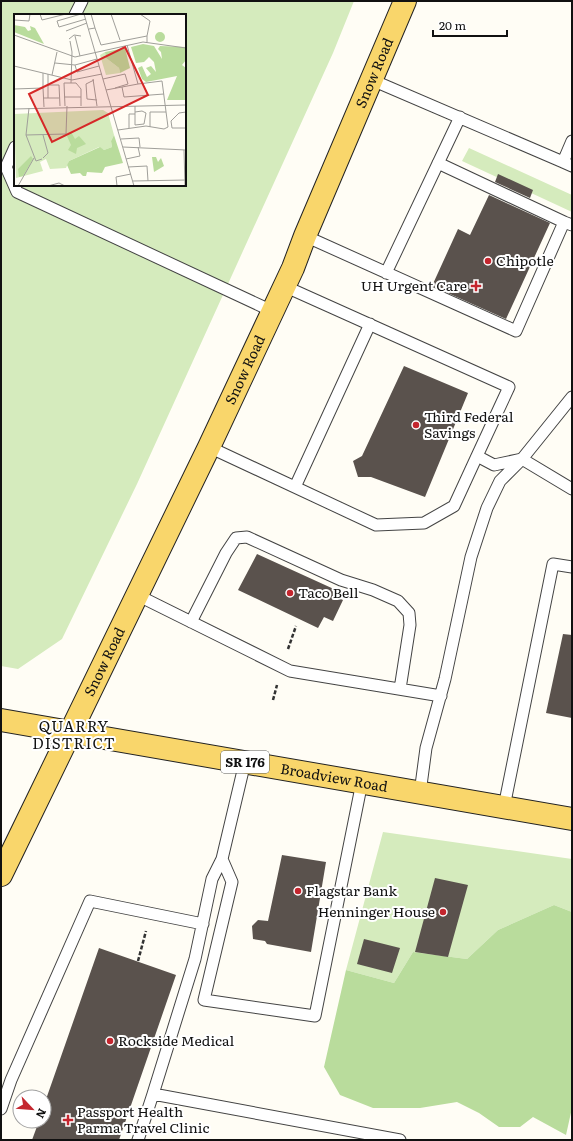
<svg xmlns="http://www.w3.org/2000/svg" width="573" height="1141" viewBox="0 0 573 1141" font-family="Literata,serif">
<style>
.green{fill:#d5ebbd;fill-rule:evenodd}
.forest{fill:#b9dc9c}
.building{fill:#5a524d}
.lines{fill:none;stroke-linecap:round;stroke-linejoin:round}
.service-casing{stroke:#444;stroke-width:13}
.primary-casing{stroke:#222;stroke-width:24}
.path{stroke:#333;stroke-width:2.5;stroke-dasharray:4 2;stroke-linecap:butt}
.service{stroke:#fff;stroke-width:11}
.primary{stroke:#f9d66b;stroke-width:22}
.poi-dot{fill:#c4262e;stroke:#fff;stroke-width:1.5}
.labels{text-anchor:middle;stroke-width:4;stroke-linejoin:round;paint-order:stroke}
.shield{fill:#fff;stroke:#585858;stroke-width:1}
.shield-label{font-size:13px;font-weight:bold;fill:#111}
.street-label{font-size:14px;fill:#111;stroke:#fff}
.poi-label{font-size:14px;fill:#111;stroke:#fff;text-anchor:start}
.neighbourhood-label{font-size:15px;letter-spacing:1px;fill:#111;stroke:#fff}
.inset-road{fill:none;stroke:#a09f9a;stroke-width:1}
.view{fill:#d62828;fill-opacity:0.15;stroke:#d62828;stroke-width:2}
.inset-edge{fill:none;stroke:#111;stroke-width:2}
</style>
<rect width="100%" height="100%" fill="#fffdf5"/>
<path class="green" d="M1,1H354L333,53L137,484L62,639L18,669L1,666ZM15,15H185V185H15Z
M469,148L572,195V212L462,161Z
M383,832L572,859V912L554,905L498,930L467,959L413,952L394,983L346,970Z"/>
<path class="forest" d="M554,905L572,912V1108L566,1135L533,1117L520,1127H499L479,1113L457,1102L420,1108H373L340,1095L324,1067L346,970L394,983L413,952L467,959L498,930Z"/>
<path class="building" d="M498,174L533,190L530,198L495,182Z
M489,195L550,223L506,319L432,286L458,229L470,235Z
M404,366L468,393L425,497L371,477H358L353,461L362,456Z
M257,554L336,590L333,596L343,600L333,621L324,617L318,628L238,590Z
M563,634L572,635V718L546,713Z
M282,855L326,862L311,952L267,944L265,941L253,939L252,926L258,920L268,921Z
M435,878L468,885L448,957L415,952Z
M364,939L400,948L392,973L357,964Z
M99,948L176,975L119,1140H32L39,1121H44V1105Z"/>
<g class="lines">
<g class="service-casing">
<path id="service" d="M75,15L82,1
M372,80L563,162L572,141
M15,147L6,167L17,192L272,311
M563,162L572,166
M438,163L564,222
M305,236L516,331L564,222L572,225
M386,273L460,117
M284,286L509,387L477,456L494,465L522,459L572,489
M209,447L376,525L424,523L454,506L477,456
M295,487L370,324
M137,595L290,671L441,696
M191,622L226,553L236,538L247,537L341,580L373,590L398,601L409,613L410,625L400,689
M420,793L426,748L445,679L471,557L487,508L500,481L522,459L572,397
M504,807L553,564L572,567
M222,859L232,882L204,1000L315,1016L362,782
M153,1094L195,959L212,879L222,859L245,762
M1,1109L11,1080L90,901L203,924
M138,1140L153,1094L400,1140"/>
</g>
<g class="primary-casing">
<g id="primary">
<path id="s1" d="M1,720L572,819"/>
<path id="s2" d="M1,875L209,447L293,268L305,236L405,1"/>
</g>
</g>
<path class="path" d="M288,649L296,626
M273,700L277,685
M138,961L146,931"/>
<use href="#service" class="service"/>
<use href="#primary" class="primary"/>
</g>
<g class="poi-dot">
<circle cx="488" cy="261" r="4"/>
<path d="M474 280h4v4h4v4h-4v4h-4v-4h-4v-4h4z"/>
<circle cx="416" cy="425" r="4"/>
<circle cx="290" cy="593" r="4"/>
<circle cx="298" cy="891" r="4"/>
<circle cx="443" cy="912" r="4"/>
<circle cx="110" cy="1041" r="4"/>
<path d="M66 1114h4v4h4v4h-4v4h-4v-4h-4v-4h4z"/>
</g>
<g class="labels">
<rect class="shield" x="221" y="751" width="48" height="22" rx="3"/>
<g class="shield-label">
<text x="245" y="767">SR 176</text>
</g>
<g class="street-label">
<text dy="5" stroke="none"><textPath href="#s2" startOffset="885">Snow Road</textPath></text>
<text dy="5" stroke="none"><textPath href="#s2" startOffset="561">Snow Road</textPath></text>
<text dy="5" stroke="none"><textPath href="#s2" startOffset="237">Snow Road</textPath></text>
<text dy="5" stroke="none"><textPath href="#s1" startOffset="338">Broadview Road</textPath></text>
</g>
<g class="poi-label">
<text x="496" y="266">Chipotle</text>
<text x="467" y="291" text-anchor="end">UH Urgent Care</text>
<text x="424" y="422">Third Federal<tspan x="424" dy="16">Savings</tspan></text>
<text x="298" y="598">Taco Bell</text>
<text x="306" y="896">Flagstar Bank</text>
<text x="435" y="917" text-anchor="end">Henninger House</text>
<text x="118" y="1046">Rockside Medical</text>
<text x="77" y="1117">Passport Health<tspan x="77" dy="16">Parma Travel Clinic</tspan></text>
</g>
<g class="neighbourhood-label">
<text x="74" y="732">QUARRY<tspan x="74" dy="17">DISTRICT</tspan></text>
</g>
</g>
<g transform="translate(14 14)">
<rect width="172" height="172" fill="#fffdf5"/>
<path d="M91,38L92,44L105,54L106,59L92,61L86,41ZM89,96L94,99L100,121L97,127L98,133L90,136L85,133L55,147L52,154L36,155L32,145L26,148L29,157L2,164L0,100Z" fill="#d5ebbd"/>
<path d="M0,11L11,13L14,17L17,16L16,12L21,14L30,30L0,18ZM141 23a5 5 0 1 1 10 0a5 5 0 1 1-10 0ZM129,30L140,32L148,45L147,38L144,35L146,32L172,33V46L168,51L172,54V86H153L163,62L132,68L128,65L124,54L128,52L133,63L137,60L132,54L137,52L142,58L140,48L135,43L130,48L122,49L117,33ZM111,34L116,54L106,59L105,54L92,44L91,38ZM57,118L61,125L65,122L72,130L63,134L62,140L54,136L57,131L53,122ZM100,121L109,149L91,153L88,159L73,158L72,162H69L66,159L57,160L53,151L55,147L86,133L90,136L98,133L97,127ZM17,142L19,145L9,162L5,163L4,155ZM138,143H142L144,148L147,144L150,152L140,158Z" fill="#b9dc9c"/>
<path class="inset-road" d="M26,0L28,6L52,0M67,0L43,7L45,13L72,5M70,0L120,172M97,0L106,26M126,0L136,7L133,22M0,6L15,7L16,0M81,14L87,31L133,22V28M75,15L81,14L77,0M52,17L73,9M0,21L61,43L129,28L172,34M61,22L66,42M55,25L60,21L67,22M83,45L61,51L63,58L85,52M41,49L61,51M0,52L58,66L88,60M34,60V71H45L46,92M38,61L43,38M79,65L83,92M89,65L111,60L114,70L101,74M80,66L72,70L73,85L83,86M57,69H62L67,75V92M34,71V84M108,73L110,83L150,80M29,74V59M0,75L29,74L30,93M92,76L124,70M50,83H67M29,84H45M51,92L50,69H57L58,38L56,27M121,92V111M15,94L12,121L52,120L53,92M0,95L172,91M121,98L128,97L132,99L130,110L121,111M172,98L165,99L157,107L158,114H172M136,113V98H152M115,114V100H121M104,116L132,112L150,115L154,113L148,67L124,70L113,31M12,121L22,147L28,145M29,121L34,139L29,144M107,125L125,124L126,133M109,133L172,136M170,136L171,172M112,145L126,142L124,133M114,153L133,152L134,167M119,167L172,166M4,172L20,144M34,172L45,169L51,172M103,172L102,163L117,160"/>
<path class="view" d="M111,33L134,81L38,128L15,80Z"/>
<rect width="172" height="172" class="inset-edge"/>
</g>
<rect width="573" height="1141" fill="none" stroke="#111111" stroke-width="4"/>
<g transform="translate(32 1109) rotate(116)"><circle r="19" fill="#ffffff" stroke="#a0a0a0"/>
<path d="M0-3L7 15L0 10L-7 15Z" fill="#c4262e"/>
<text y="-6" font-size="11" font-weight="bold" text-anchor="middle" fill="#111111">N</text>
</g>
<path d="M433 30v6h74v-6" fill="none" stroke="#111111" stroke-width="2"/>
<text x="439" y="30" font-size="12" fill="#111111" stroke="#ffffff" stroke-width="3" paint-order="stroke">20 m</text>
</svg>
